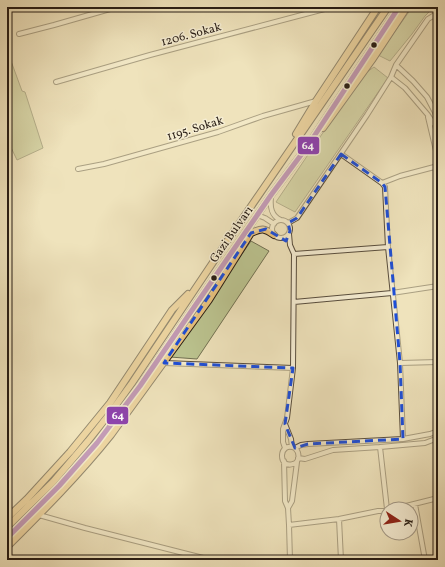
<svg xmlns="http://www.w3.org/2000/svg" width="445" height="567" viewBox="0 0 445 567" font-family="Vollkorn,serif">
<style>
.green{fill:#bbc38f;stroke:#717052}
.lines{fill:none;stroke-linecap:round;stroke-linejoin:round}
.minor-casing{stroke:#594e3e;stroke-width:6}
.highway-casing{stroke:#271c14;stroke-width:8}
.minor{stroke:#f5edd3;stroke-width:4}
.highway{stroke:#e8c27e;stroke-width:6}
.bus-1-casing{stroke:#f5edd3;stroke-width:8}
.bus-1{stroke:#8e44ad;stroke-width:5}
.marked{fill:none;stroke:#1d4ed8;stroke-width:3;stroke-dasharray:8 5;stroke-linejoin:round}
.bus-dot{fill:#271c14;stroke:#f5edd3;stroke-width:1.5}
.labels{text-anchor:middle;stroke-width:3;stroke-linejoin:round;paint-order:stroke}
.street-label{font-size:12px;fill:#271c14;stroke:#f5edd3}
.line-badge{stroke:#f5edd3;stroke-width:1.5}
.badge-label{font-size:11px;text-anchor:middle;font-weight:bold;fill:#fff}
</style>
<rect width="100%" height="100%" fill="#efe3bc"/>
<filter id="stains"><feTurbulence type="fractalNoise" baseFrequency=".005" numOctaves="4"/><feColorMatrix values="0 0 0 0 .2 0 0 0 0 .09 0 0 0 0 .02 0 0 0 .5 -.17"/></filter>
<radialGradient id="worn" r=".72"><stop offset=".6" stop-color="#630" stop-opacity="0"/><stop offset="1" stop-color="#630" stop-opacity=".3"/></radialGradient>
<path class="green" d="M414,7H438V10L432,9L425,16L412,34L390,61L378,55L411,9Z
M7,60L11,61L22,91L25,92L43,148L17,160L7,139Z
M374,67L388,78L295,212L276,202L343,103L346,101L364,74Z
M251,241L269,251L197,359L170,357Z"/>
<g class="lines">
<g class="minor-casing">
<path id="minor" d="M19,34L54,25L117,7
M396,65L413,81L427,97L438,118
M391,77L405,88L428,115L438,130
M56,82L150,55L332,7
M428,117L438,159
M341,154L382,183L385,187L388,247L400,363L403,439
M78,169L104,164L218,132L263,116L316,101
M382,183L400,176L438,166
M271,197C270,207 271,216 281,220
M257,215L265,218L274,224
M272 229a9 9 0 1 1 18 0a9 9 0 1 1-18 0Z
M288,223L297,218L367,115L391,77L396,65L428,19L438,13
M294,254L388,247
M294,302L392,293L438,286
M164,363L293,368
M400,363L438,362
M285,424L291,439L292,447
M380,447L387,509
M285,448L283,442V429L287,418L293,368L294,254L290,245L289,234
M295,448C300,453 300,462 293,464C278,469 278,441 295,448L301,445L308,444L403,439L430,434L438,431
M298,458L305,459L333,450L380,447L425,443L438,438
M284,461L285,501L288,508L289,525L290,560
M415,504L425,560
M288,508L292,501L297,462
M394,509L438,498
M39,515L85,528L211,560
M339,519L341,560
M289,525L339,519L378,511H387"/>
</g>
<g class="highway-casing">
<path id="highway" d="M323,128L372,60L407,7
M296,134L316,101L378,7
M7,518L27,499L70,452L110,403L172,310L188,294
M7,527L53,482L88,441L111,412L132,383L230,237L388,7
M7,538L59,486L97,443L140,386L271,195L307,147L399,7
M7,547C43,511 79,475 111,435L209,300L251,233C262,228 264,228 274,235"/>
</g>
<use href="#minor" class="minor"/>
<use href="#highway" class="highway"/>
<g class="bus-1-casing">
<path id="bus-1" d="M7,538L59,486L97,443L140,386L271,195L307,147L399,7"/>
</g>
<use href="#bus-1" class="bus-1"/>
</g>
<path d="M0 0H445V567H0ZM341,154L382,183L385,187L400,363L403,439L308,444L295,448L285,424L293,368L164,363L251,233L266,229L286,241L290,231L288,223L297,218Z" fill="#efe3bc" fill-opacity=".55" fill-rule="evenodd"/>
<path class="marked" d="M341,154L382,183L385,187L400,363L403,439L308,444L295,448L285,424L293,368L164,363L251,233L266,229L286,241L290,231L288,223L297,218Z"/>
<g class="bus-dot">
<circle cx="374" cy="45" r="3.5"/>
<circle cx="347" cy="86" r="3.5"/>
<circle cx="214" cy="278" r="3.5"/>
</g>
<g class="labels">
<g class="street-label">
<text transform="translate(191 34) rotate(-15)" y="4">1206. Sokak</text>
<text transform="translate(195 128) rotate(-17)" y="4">1195. Sokak</text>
<text transform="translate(231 234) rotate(-55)" y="4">Gazi Bulvarı</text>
</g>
</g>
<g class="line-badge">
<rect x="297" y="136" width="23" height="19" rx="4" fill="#8e44ad"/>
<rect x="106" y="406" width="23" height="19" rx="4" fill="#8e44ad"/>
</g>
<g class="badge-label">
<text x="308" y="149">64</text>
<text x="118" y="419">64</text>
</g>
<rect width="445" height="567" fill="none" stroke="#efe3bc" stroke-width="24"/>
<rect x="8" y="8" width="429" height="551" fill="none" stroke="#271c14" stroke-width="2"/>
<rect x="12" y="12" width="421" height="543" fill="none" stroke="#271c14"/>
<g transform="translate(399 521) rotate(102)"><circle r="19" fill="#f5edd3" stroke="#a39987"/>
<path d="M0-3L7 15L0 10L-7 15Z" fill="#8f2418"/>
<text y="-6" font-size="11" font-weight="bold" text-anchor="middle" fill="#271c14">K</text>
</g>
<rect width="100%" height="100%" filter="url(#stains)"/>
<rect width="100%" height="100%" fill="url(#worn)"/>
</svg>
